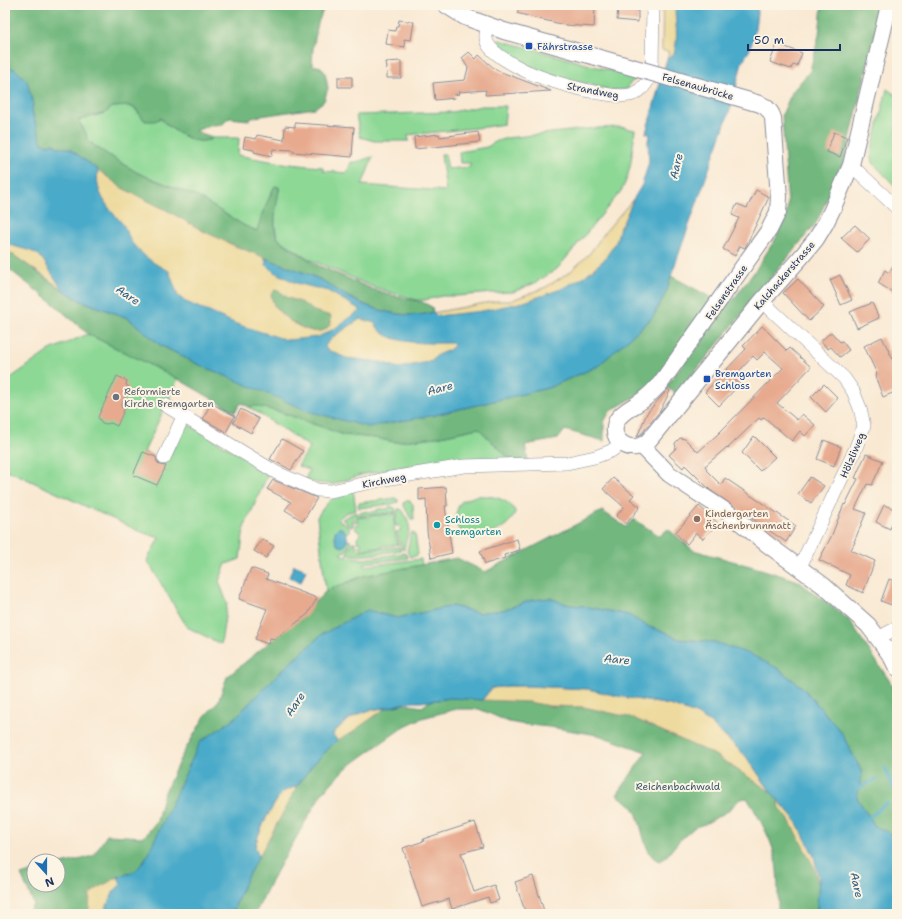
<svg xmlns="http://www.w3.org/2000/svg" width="902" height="919" viewBox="0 0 902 919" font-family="'Shantell Sans',sans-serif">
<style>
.green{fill:#8dd895;stroke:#54847a}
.forest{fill:#72b87e;stroke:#46746e}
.sand{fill:#eeda9e;stroke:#84847e;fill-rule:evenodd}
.water{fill:#4aaac9;stroke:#326c94;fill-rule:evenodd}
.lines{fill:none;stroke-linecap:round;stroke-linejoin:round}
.stream{stroke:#4aaac9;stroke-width:3.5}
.building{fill:#e7aa8f}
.minor-casing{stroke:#8a8c98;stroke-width:14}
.tertiary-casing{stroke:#8a8c98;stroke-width:18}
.minor{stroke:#fff;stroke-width:13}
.tertiary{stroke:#fff;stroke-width:16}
.tertiary-bridge-casing{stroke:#8a8c98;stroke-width:18;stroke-linecap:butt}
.tertiary-bridge{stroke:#fff;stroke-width:16}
.transit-dot{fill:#1a4fb4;stroke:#fcf5e5;stroke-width:1.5}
.worship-dot{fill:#6b7280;stroke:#fcf5e5;stroke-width:1.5}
.education-dot{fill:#8d6e63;stroke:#fcf5e5;stroke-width:1.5}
.culture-dot{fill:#0f9aa8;stroke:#fcf5e5;stroke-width:1.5}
.labels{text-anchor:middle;stroke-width:4;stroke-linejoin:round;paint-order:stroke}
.transit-label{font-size:10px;fill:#164399;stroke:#fcf5e5;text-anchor:start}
.street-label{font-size:10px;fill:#1b2f5e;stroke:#fcf5e5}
.worship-label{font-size:10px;fill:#5b616d;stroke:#fcf5e5;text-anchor:start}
.education-label{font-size:10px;fill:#785e54;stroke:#fcf5e5;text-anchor:start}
.culture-label{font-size:10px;fill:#0d838f;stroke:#fcf5e5;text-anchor:start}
.park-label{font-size:10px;fill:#38596c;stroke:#fcf5e5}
.water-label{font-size:11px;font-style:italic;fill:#2b5a83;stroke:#fcf5e5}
</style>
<rect width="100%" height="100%" fill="#fcf5e5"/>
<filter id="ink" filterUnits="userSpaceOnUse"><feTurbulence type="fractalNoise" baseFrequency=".025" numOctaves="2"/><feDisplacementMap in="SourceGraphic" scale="8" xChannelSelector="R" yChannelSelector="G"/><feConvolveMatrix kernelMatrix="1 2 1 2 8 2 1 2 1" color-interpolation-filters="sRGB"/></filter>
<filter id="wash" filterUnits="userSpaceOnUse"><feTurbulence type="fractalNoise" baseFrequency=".012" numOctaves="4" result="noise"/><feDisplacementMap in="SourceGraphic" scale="16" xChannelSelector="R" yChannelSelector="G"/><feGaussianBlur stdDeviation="0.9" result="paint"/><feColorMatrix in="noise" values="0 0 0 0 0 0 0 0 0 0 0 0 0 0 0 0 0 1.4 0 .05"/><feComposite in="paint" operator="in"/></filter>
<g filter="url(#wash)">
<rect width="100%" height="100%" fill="#f9e9d3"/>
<path class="green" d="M500,40L637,78L629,84L628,89L611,90L548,74L516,61L493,43Z
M887,89L897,96V188L873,163L871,153Z
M129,106L135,109L145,121L160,118C168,129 199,148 212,138H239L238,155C266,161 293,165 322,167L324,171L347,173L351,162C359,163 365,158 373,157L362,185L446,191L441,154H445L448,169L470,167V163H460L459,152L487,147L497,141L507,138L596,128L621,127L635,130C632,151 632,172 621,191L572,251L557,269L535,283L513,292L493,293L457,296H442L425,300H417L373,287L309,259L279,239C272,231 275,198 280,189L275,186L262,214L258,231L245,226L171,186L138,173L102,151L87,140L86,133L78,120L105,113L112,107Z
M482,106H506L504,124L485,127L408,135L409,141H374L360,137L356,115L452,112Z
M88,334L178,379L144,452L167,462L184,422L269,472L244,528L240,559L226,564L219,581L227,603L221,644L187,627L147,560L159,538L139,531L5,469V382L50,350Z
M255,405L280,412L344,435L375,438L395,442L436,437L478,428L512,461L439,466L432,462L364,474L334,484L316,483L305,480L309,470L298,466L310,447L249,407Z
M353,489L356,510L346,513L340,517L339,520L348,526L350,531L346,533L344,530L335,538L337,545H346L347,540L351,541L347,550L341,553V555L364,559L405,553L408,558L365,563V566L421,559L422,565L363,576L326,591L317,517C326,503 335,493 353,489Z
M476,496C490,495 508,498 515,511C515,516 511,520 507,524C497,532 483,539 470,536C452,532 453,512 462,501Z
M395,498L398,500V502L391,504L359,508L358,505L359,503Z
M406,501H410L413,504L414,519H411L404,506V503Z
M390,506L395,508L396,512L355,517L353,522V526L351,527L342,519L356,512L357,514L367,511L369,512L377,511L378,509H388Z
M398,509H401L403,511C415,531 407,530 404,550H403L396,532L400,531L401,528L400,526H396L395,524Z
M393,513H396C393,525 394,534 399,545L396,544L395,545L385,546L384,545L383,547L374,548L372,547L371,548L362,550L358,546H361L362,544L359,542L358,543L357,538L360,535V532L356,530L355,525L359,524L358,522H355L357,518L367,517L368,518L370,516L378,515L380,516L381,515L391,514L392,515Z
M411,533H413L415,534L418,554L416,556L410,557L407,551Z
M353,542H355L357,548L359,550L400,547L401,550C386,552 359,559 347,553Z"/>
<path class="forest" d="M5,5H325L318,23L313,48L312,65L321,67L325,73L328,88L324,101L315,108L254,117L249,120L229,118L222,125C214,123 205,128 197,130L198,132L212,137L210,140C205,140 201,142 197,141C187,139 166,126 161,118L155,121H145L136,109L129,106L112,107L105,113L78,120L86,133L87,140L102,151L138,173L198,197L245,226L257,231L262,214L274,187L276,186L279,187C279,200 269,228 279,240L317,265L356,282L372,289L399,297L422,302L432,307L433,312L417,316L391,313L370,307L346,296L320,279L235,247L203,231L168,211L122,188L70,149L58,147L52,143L49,145L42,143L32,111L33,103L15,69L5,67Z
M822,5H882L845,160L816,223L677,394L666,387L725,304L733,300L755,271L776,238L785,218L788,206L782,115L792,92L810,71L819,35Z
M5,249L48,280L79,300L128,318L160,345L195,363L252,386L435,415L548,388L598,366L653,317L667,290L671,276L714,299L656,380L640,394L610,411L604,422V441L565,430L558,439L525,445L528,461H512L478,428L436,437L395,442L375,438L344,435L280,412L255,406L249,407L241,403L235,412L178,379L88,334L55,305L5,266Z
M275,290H278L288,298L301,302L314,311L331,316V323C329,326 327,329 324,330C311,337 284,319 277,309C273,305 272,299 271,294Z
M602,511L626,527L633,519L660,536L668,529L693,550L764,570L798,581L848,619L889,680L897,699V837L875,826L857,798L862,772L841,732L803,688L777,668L714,642L678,639L665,632L649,627L628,615L583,606L570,605L560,602L551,598L532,600L503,610L478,613L453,606L397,618L367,611L321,635L276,676L234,719L200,742L166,818L147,856L138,869L133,872L118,877L98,888L89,909L85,914H27L34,904L21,875L34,871V885H58V865L93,856L107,835L144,837L157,821L163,796L181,757L205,716L218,702L227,677L299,618L326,591L363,576L457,558L485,572Z
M451,698L528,702L550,706L584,707L633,718L715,755L771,792L778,800L780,808L789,820L814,867L820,890L816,914H778C778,893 779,869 773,849C767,831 757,814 747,798L740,799L728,811L705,824L695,827L679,841L665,858L660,861C643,858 643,822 634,809C630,803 623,799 617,795L646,752L598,735L549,727L520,724L509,722L479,709H457L422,718L405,726L364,755L345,769L322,793L270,883L255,914H232L247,877L284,811L297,786L310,767L337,740L352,733L359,727L386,708L404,704L422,707L430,701Z"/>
<path class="sand" d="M663,5H683L682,28L648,141L650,134L646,133L669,52L662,50Z
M93,166L122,188L168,211L203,231L235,246L320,279L346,296L370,307L391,313L417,316L496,301H510L546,287L570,272L590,253L606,231L634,198L623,223L620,227L617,242L604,260L587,274V289L504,331L399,378L249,332L181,304L105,212L92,177ZM275,290H278L288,298L301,302L314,311L331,316V323C329,326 327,329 324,330C311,337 284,319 277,309C273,305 272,299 271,294Z
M5,210L52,258L62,289L5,249Z
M508,686H528L588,689L618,696L670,705L696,714L709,722L745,755L771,792L715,755L633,718L584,707L550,706L528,702L482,700L492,688Z
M386,708L359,727L352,733L337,740L333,735C334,731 338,729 341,726C354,714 368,710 386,708Z
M297,786L284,811L259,856L255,847L258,836L266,818L282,792Z
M778,800C802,826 819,853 820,890L814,867L789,820L780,808Z
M147,856L111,914H85L89,909L90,894L98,888L118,877L133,872L138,869Z"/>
<path class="water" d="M675,5H758L754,36L749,51L742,62L732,104L671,276L667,290L653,317L598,366L548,388L435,415L368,427L311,412L195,363L160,345L128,318L79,300L62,289L43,260L39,255L31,251L10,245L5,239V67L15,69L27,81L33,103L32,111L42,143L49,145L52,143L58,147L70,149L98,170C95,187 102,199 112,212C116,217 121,221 124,226C127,232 129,238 132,243C142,255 155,265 169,271L178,296L186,302L239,325L287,340L318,337L334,329L361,310L328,291L296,283L274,272L266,265L265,258C283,265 302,271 319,279C328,283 336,290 345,295C368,309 407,321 433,312L437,316L482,311L524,302L561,289L585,276L604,260L616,242L620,227L623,223L634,198L642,185L649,162L648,141L650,134L646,133L667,59L674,54C679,35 675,24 675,5ZM360,319L375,323C384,346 431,343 451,343L454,344V346L449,350L437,355L432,361L399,368L381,362L346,358L326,349L325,346L333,337Z
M339,528H342C348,534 350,541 343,547L337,545L335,538V531Z
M294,565L306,570L301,582L289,577Z
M551,598L560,602L570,605L583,606L628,615L649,627L665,632L678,639L714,642L750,654L777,668L803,688L841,732L862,772L857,798L875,826L897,837V914H819L817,906L819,879L814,856L802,832L794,818L771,792L745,755L709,722L696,714L670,705L618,696L588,689L528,686H508L492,688L482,700L451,698L421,702H410L386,708L373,709L358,714L346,721L333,733V735L337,740L311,767L297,786L282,792L266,818L258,836L255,847L259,856L247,877L232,914H103L114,891L121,884L118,877C136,872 137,871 147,856L200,742L234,719L276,676L321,635L367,610L397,618L453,606L478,613L503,610L532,600Z"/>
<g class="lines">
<path class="stream" d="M885,768L897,796
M856,789L877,779
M866,820L887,803"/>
</g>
<g id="blocks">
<path class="building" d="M520,5L595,6L594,27L565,25L531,17L517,13Z
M618,5H638V22L617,20Z
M399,20L414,22L411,40L404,39L405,47L386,44L388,30L395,31L396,26H398Z
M777,44L802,53L797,66L793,65L791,69L770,62Z
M469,52L476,59L479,55L496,70L551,91L485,95L486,90L458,92L459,94L454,95L455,98L435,100L433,83L465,80L468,68L462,58Z
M401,61V78H387V72L385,70L387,68L386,62Z
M338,77H352V87H338Z
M295,123L354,127L352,157L293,152V150L273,149L272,156L254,152V150L243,148L245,137L256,139L257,135L284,140L285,126L295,127Z
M478,132L480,142L415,149L414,137L439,134L440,137Z
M834,132L847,137L840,157L827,152Z
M756,190L769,197L745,248L740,246L735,256L723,249L739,218L732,215L737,204L747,208Z
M855,225L870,239L857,252L841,238Z
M897,259V295L878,283L885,270L889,273Z
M840,275L852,300L841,305L830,280Z
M798,279L824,307L809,321L783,293Z
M872,303L879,318L857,328L850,312Z
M762,326L787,351L790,348L811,367L777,403L797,420L802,414L815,425L805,436L800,431L792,441L764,417L761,420L759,418L728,448L727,447L705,466L707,469L706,470L721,485L725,478L796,526L786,542L710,490L685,465L683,468L669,455L676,448L675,443L680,438L685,439L698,452L718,434L783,368L765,352L757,360L753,356L733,378L740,384L719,406L705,392L746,349L743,346Z
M831,332L840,342L842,341L849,350L840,357L831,347L828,349L821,341Z
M882,337L897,368V391L883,397L875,376L877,374L864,346Z
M117,376L127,381L126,385L129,387L121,407L125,408L117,426L111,423L106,424L102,423L98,417Z
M824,384L838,398L826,412L811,397Z
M668,389L670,391L660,411L642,433L637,437L647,413Z
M211,403L235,416L226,432L203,419Z
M241,409L259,419L251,433L233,423Z
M754,436L775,457L760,471L742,453Z
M282,439L303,451L291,470L270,459Z
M824,440L841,447L834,466L817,459Z
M143,452L156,457L157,462L160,465L166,466L157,485L133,475Z
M866,454L883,461L872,485L867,484L855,509L866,513L854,542H855L851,550L875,561L863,593L846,585L850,575L819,560L831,537L844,504L845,505L858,479L855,478Z
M810,477L824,486L811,503L798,494Z
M613,478L634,495L630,499L640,507L626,524L616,516L624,507L603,489Z
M273,480L317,498L303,521L285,510L291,502L267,489Z
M446,487L447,506H445L452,553L431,558L427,531L426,499L419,500V489Z
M884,505L897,510L890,529L876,522Z
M699,506L718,523L703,539L696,533L687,544L675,533Z
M262,539L274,546L266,558L254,551Z
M517,539L520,550L504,555L505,558L485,564L480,551Z
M251,568L268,574L266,579L317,598L308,614L275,639L270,638L268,644L255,639L267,609L239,599Z
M889,579L897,582V607L881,601Z
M475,822L483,847L461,853L474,892L494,885L499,900L490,903L488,897L452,909L449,899L422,907L403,848L424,841L423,839Z
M533,876L545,914H526L515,882Z"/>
</g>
</g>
<g filter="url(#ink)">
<use href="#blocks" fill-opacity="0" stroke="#8a8c98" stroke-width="1"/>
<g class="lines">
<g class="minor-casing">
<path id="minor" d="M488,25C486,33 484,39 489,46C498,58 524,71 538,76C556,83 616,101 633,94C644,89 650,79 652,68L653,5
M851,165L897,208
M762,301L844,378L853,391L860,408L864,426L855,450L799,569
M165,405L277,473L317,490L331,491L385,479L464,466L567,463L595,457L611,451L622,443
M164,458L183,417
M878,638L897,628"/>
</g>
<g class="tertiary-casing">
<path id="tertiary" d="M446,5L465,17L504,31L642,70
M753,102C763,104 770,108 773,118L779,197L778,212L769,230L660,384C655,389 650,395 644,399C636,406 623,410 617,420C607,441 633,457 649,440L762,301L802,256L816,239L825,224L832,210L851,165L889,5
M642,446L669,474L730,514L767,544L824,586L868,625L878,638L891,656L897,668"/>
</g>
<use href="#minor" class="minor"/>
<use href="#tertiary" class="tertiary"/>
<g class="tertiary-bridge-casing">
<path id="tertiary-bridge" d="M642,70L753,102"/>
</g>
<use href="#tertiary-bridge" class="tertiary-bridge"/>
</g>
</g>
<g class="transit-dot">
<rect x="525" y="42" width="8" height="8" rx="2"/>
<rect x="703" y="375" width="8" height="8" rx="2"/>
</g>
<circle class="worship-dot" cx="116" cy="397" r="4"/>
<circle class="education-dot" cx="697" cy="519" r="4"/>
<circle class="culture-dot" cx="437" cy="525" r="4"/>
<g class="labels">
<g class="transit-label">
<text x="537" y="50">Fährstrasse</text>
<text x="715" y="377">Bremgarten<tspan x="715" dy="12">Schloss</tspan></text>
</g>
<g class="street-label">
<text transform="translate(698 86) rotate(16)" y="4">Felsenaubrücke</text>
<text transform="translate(593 90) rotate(11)" y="4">Strandweg</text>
<text transform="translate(784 275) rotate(-49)" y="4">Kalchackerstrasse</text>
<text transform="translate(726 292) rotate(-55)" y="4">Felsenstrasse</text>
<text transform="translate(852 455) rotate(-67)" y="4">Hölzliweg</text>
<text transform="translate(384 480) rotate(-11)" y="4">Kirchweg</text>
</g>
<g class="worship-label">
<text x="124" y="395">Reformierte<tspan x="124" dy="12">Kirche Bremgarten</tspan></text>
</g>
<g class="education-label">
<text x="705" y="517">Kindergarten<tspan x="705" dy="12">Äschenbrunnmatt</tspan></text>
</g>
<g class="culture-label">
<text x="445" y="523">Schloss<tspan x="445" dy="12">Bremgarten</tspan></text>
</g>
<g class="park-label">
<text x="678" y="790">Reichenbachwald</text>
</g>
<g class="water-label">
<text transform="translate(676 166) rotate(-77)" y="4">Aare</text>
<text transform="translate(128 295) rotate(35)" y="4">Aare</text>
<text transform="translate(440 388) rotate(-14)" y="4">Aare</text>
<text transform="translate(617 659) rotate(6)" y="4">Aare</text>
<text transform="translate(295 704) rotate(-56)" y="4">Aare</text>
<text transform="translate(857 885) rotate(78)" y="4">Aare</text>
</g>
</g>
<rect width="902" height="919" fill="none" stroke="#fcf5e5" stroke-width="20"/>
<g transform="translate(46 873) rotate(159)"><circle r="19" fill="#fcf5e5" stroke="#a2a6af"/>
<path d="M0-3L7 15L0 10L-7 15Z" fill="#1f6fb2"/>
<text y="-6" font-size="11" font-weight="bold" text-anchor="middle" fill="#1b2f5e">N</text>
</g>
<path d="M748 44v6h92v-6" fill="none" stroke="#1b2f5e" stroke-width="2"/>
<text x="754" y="44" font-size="12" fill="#1b2f5e" stroke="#fcf5e5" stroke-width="3" paint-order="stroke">50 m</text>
</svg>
